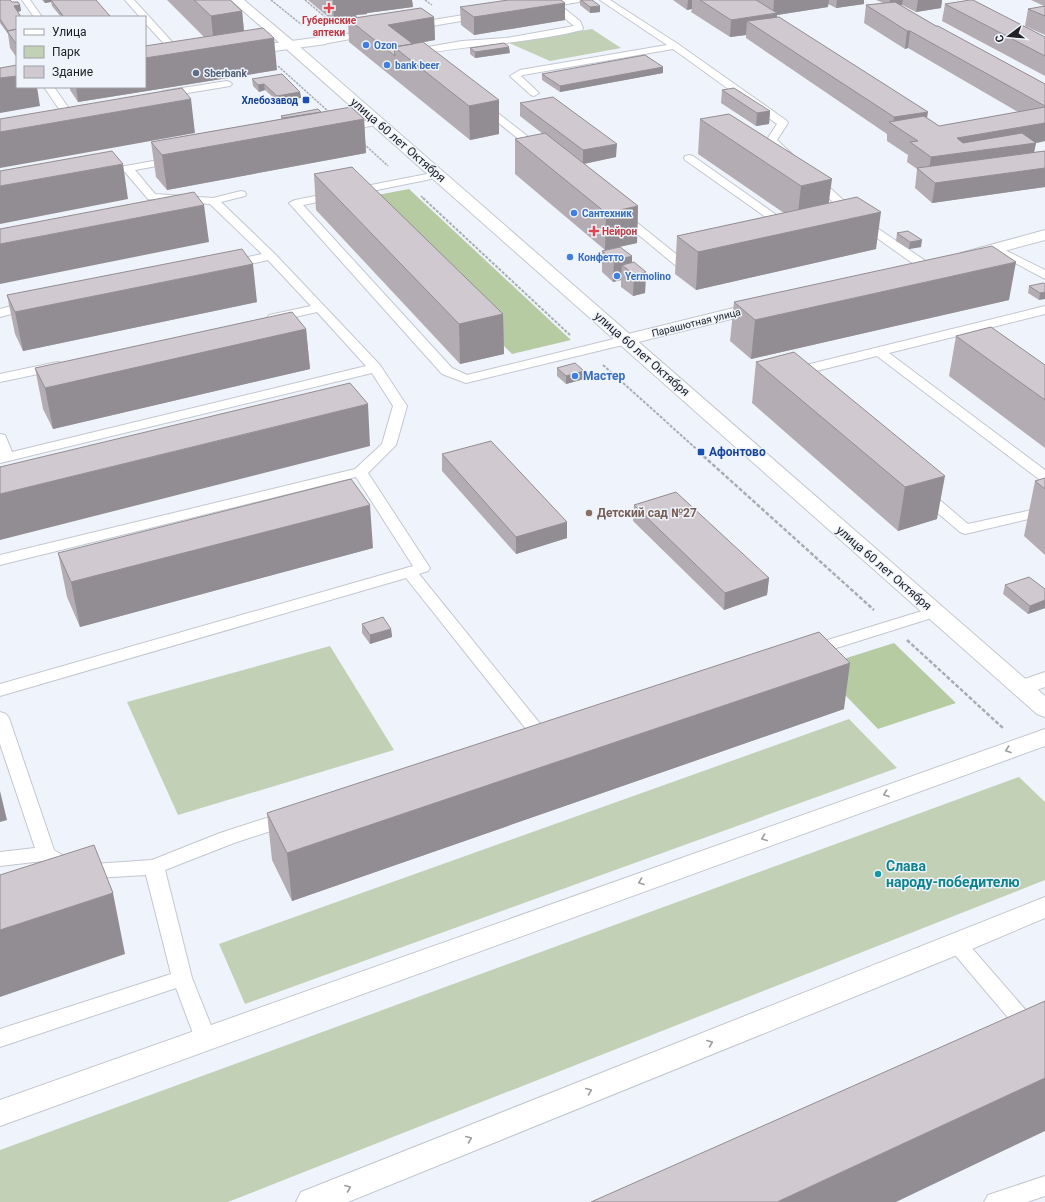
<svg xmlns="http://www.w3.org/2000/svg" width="1045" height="1202" viewBox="0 0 1045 1202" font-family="Roboto,sans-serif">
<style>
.green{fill:#c2d0b5}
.forest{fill:#b7cba3}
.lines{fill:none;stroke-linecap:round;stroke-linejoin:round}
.service-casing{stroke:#c2c7cf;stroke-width:2}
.minor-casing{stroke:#c2c7cf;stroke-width:2}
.secondary-casing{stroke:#c2c7cf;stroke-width:2}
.path-far2{stroke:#a9adb3;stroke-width:1.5;stroke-dasharray:2.5 1;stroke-linecap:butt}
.path-far1{stroke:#a9adb3;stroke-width:2;stroke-dasharray:3 1.5;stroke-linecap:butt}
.path{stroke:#a9adb3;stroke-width:2.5;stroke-dasharray:4 2;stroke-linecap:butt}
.service{fill:#fff;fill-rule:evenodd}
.minor{fill:#fff;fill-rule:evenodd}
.secondary{fill:#fff;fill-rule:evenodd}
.wall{fill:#b3adb3}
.shaded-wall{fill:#928d92}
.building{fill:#d0c9d0;stroke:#928d92}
.oneway{stroke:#9b9c9d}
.health-dot{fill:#e0444e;stroke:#eff4fc;stroke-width:1.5}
.shop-dot{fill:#3f7fe0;stroke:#eff4fc;stroke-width:1.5}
.service-dot{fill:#5c6f8a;stroke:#eff4fc;stroke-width:1.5}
.transit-dot{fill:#1a4fb4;stroke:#eff4fc;stroke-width:1.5}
.education-dot{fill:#8d6e63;stroke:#eff4fc;stroke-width:1.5}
.culture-dot{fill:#0f9aa8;stroke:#eff4fc;stroke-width:1.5}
.labels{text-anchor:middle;stroke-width:3;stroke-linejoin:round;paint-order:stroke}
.far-health-label{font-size:10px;font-weight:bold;fill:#be3a42;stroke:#eff4fc}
.far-shop-label{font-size:10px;font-weight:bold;fill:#366cbe;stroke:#eff4fc;text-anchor:start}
.far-service-label{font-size:10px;font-weight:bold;fill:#4e5e75;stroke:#eff4fc;text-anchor:start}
.far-transit-label{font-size:10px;font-weight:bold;fill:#164399;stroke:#eff4fc;text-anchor:end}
.far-street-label{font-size:10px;fill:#212326;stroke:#eff4fc}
.street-label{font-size:12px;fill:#212326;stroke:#eff4fc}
.shop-label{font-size:12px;font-weight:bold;fill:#366cbe;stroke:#eff4fc;text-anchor:start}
.transit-label{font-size:12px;font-weight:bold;fill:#164399;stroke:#eff4fc;text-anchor:start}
.education-label{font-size:12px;font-weight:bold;fill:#785e54;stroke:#eff4fc;text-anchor:start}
.near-culture-label{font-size:14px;font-weight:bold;fill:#0d838f;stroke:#eff4fc;text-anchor:start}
</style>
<rect width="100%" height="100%" fill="#eff4fc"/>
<path class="green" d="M592,29L621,48L550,61L509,43Z
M330,646L394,750L178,815L127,702Z
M849,719L897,768L245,1004L219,944Z
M1019,777L1045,802V880L228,1202H0V1150Z"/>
<path class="forest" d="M409,189L571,340L512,354L356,199Z
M894,643L956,703L878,729L818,667Z"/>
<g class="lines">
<g class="service-casing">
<path id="service" d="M22,0H30L42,17H34Z
M125,0H134L185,56L187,58L185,60H179L145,23V17H140Z
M561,0H580L579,2L560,5L580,21L583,28L582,30C531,43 479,44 427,53L432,61L427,64C420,62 419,57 417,51L422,48L462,41L506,38L574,26L551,7L546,8L542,5L543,3Z
M600,0H610L678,44L787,121L788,123L777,140L792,154L793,156L792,158H784L766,141L777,124L673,49L523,75L521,76L539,93L534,96L531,95L512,78L510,76L520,70L667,45Z
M482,12L485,13L486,15L485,17L414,29L410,26L414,23Z
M371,30L375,33L374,35L322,44L317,41L322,38Z
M227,81L230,82L232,84L230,86L163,97L158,94L163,91Z
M44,87H54L70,110L69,112H61Z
M483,103L486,104L544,149L545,151L544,153H536L480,108L478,106L480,104Z
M377,119L381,120L382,122L381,124L344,131L339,128L344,125Z
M689,155L693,156L792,226L794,228L792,230H784L685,160L684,158L685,156Z
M175,157L179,158L180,160L179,162L135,170L155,194L213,198L241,191L245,192L246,194L245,196L221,202L275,254L380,365L407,406L396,445L368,473L430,568L428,571L419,574L546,731L549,735L546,739L540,741L534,739L406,578L0,696V684L413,566L356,477L0,565V555L355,469L382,444L393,406L372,373L0,463V434L5,435L12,452L366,366L317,312L273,322L269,321L267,318L269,315L311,306L268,260L229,269L225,268L223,265L225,262L262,254L210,204L148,199L125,172L120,173L115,170L120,167Z
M437,172L442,175L441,177L303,205L452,368L467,375L626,336L631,337L632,340L631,343L466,383L442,374L289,203L295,200Z
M814,176L818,177L864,219L930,264L932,267L930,270H922L856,223L810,181L809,179L810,177Z
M621,212L625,213L681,258L697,254L701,256L703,258L701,260C693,262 683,267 675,265L617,217L615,215L617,213Z
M995,245L1045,270V279L991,250L989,248L991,246Z
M30,301L34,302L36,305L34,308L0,317V309Z
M1045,306V314L889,353L1045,470V481L1040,480L877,356L800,375C796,379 793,379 787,378L785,375L790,369Z
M57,362L62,363L64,366L62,369L0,382V374Z
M924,490L929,491L968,524L1045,507V515L965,534L960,532L919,497L917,494L919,491Z
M935,607L941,609L943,612L941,615L811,656L805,655L803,651L805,647Z
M0,712L6,714L9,718L54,850L79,865L152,860L220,833L288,811L295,813L297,818L295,823L234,843L165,870L192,978L216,1038L213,1044L205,1047L197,1044L176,988L0,1047V1029L171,974L146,875L76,879L69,877L43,861L0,866V852L35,848L0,744Z
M957,936L964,939L1030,1015L1034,1021L1030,1027L1023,1029L1016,1027L950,949L947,944L950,939Z
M1045,1176V1196L1027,1202H984L988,1195Z"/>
</g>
<g class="minor-casing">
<path id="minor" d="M322,37L326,38L328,41L326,44L244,55L240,54L238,51L240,48L244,47Z
M1045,230V240L967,261L961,259L959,256L961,253Z
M762,301L768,302L770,306L768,310L626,345L620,344L617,340L620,336Z
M1045,672V687L1021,696L1013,693L1009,688L1013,683Z
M1045,729V746L0,1126V1100Z
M1045,897V918L967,951L348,1202H296L301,1192Z"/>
</g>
<g class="secondary-casing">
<path id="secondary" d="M231,0H244L307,53L1045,696V717L1037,714Z"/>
</g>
<path class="path-far2" d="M271,0L302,25
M305,0L330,21
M425,0L432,5
M278,66L329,112
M364,144L388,166
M421,196L424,199"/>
<path class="path-far1" d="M423,198L570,335
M603,365L701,453"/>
<path class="path" d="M699,452L874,610
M907,640L1004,729"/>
<use href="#service" class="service"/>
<use href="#minor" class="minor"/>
<use href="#secondary" class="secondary"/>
</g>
<path class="wall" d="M0,0L12,2L20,5L21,11L18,12L17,17V58L10,48L8,34L0,23Z
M42,0H96L110,17H61L52,6L51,2L45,3Z
M167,0H230L242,11L244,31L277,70L78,102L70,90V87H145L204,37Z
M308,0H412L413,7L367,13V14L356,15L357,18L434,17L435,40L413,44L499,134L470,140L349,42L348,20L334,22Z
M580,0H592L600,12L590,13L580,5Z
M673,0H864V4L836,8L828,4V7L777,15V18L939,126L1018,112L908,48L905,49L864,23L866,5L883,3L876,0H942L941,8L916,12L902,5H900L936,26L1045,84V141L1036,143L1034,152L1045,151V187L932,203L915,188L917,169L907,162L908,155L887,141V134L746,38V35L730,37L691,12L692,9L687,10Z
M1031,0H1045V35L1025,26L1028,9L1044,6Z
M565,3V20L474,35L461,25L460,7Z
M945,4L1045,37V76L942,21Z
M470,48L510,53L475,58L470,54Z
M663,67V73L560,92L542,80V74Z
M252,79L300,92L301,98L278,102L265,90L259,92L253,86Z
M722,90L770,111L769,124L756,126L721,103Z
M520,103L616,157L584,164L638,206L637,243L605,250L515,174V139L543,134L520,116Z
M321,112L364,119L366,153L167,190L156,177L151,142L281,119V116Z
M700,119L829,203L876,249L696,290L675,274L677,236L784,213L698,154Z
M314,174L503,314L504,354L460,364L316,210Z
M897,233L921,247L909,249L896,241Z
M602,251L632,263L646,272L645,293L633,296L621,287V280L613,282L602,272Z
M1045,284L1039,300L1028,293L1029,286Z
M7,295L257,302L23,351L15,334Z
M1009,300L751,359L730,341L734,302Z
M306,329L310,369L53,429L43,409L35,368Z
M956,336L1045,365V448L949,376Z
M794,352L937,519L898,531L752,403L756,362Z
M557,368L584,371V379L566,384L557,376Z
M442,454L567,538L516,554L442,471Z
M1045,478V555L1024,536L1035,481Z
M634,505L769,578L767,595L724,610L633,521Z
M373,548L80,627L67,597L58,553Z
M1005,585L1045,589V608L1028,614L1003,594Z
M362,624L391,629L392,637L370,644L362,633Z
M844,709L292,901L272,860L267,813Z"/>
<path class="shaded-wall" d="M44,0H51V2L45,3Z
M333,0H412L413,7L367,13V14L356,15L357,18L334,22Z
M688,0H692V9L687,10Z
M774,0H829L828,7L777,15L776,30L747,21L746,35L730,37L731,20L773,14Z
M837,0H864V4L836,8Z
M890,0H903L902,5L889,7Z
M918,0H942L941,8L916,12Z
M565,3V20L474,35V17Z
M20,5L21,11L15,12L14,6Z
M600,6V12L590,13V7Z
M242,11L245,42L214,47L211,16Z
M434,17L435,40L389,48L388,25Z
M907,31H910L908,48L905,49Z
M274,38L277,70L78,102L76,87H145V58Z
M509,47L510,53L475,58V52Z
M663,67V73L560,92V86Z
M17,76V87H37L40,106L0,113V78Z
M264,84L265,90L259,92L258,85Z
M300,92L301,98L278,102L277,96Z
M191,99L195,133L0,168V132Z
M499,100V134L470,140L469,106Z
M770,111L769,124L756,126L757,113Z
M928,112L925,131L893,124L894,117Z
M364,119L366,153L167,190L162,155Z
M1045,123V141L1036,143L1032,162L928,177L931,157L957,138Z
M617,144L616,157L583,164V150Z
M123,164L128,199L0,224V186Z
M1045,168V187L932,203L935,183Z
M832,179L827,216L797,222L801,186Z
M204,205L209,242L0,284V244Z
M638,206L637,243L605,250L606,213Z
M881,212L876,249L696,290L698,252Z
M922,240L921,247L909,249L910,242Z
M632,256V273L622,265L621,280L613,282L614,261Z
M1016,262L1009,300L751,359L755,320Z
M253,264L257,302L23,351L15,312Z
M646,272L645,293L633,296L634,275Z
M1045,292V299L1039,300L1040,293Z
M503,314L504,354L460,364L459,324Z
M306,329L310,369L53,429L45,388Z
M584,371V379L566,384V376Z
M368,404L370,446L0,540V494Z
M945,476L937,519L898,531L905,487Z
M370,505L373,548L80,627L71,582Z
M567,522V538L516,554V537Z
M769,578L767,595L724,610L725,593Z
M1045,600V608L1028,614L1030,606Z
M391,629L392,637L370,644V635Z
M850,663L844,709L292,901L287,853Z
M0,791L7,820L0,822Z
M113,893L125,954L0,997V930Z
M1045,1078V1131L896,1202H777Z"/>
<path class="building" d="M0,0H10L12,2H18L20,5L14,6L21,17H17V29L8,31L0,19Z
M51,0H96L110,16L104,17H64Z
M194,0H230L242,11L211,16Z
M508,0H561L565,3L474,17L460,7Z
M581,0H592L600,6L590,7Z
M700,0H756L777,13L731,20Z
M970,0H973L1045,37V56L945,4Z
M895,2L936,26H938L1045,84V106L910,31H907L866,5Z
M1045,6V16L1028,9Z
M421,8L434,17L388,25L413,44L394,47L395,56L348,19Z
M779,17L928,112L894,117L747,21Z
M263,28L274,38L145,58V46Z
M17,29V45L7,31Z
M423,42L499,100L469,106L394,47Z
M504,43L509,47L475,52L470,48Z
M645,55L663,67L560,86L542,74Z
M17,65V76L0,78V68Z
M282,74L300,92L277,96L264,84L258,85L252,79Z
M182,88L191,99L0,132V119Z
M734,88L770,111L757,113L722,90Z
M553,97L617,144L583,150L520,103Z
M351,107L364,119L162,155L151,142Z
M1045,107V123L957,138L963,143L1022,133L1036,143L931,157L910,142L918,141L889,122L924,116L939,126Z
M318,109L321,112L283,118L281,116Z
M729,114L832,179L801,186L700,119Z
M545,133L638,206L606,213L515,139Z
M112,151L123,164L0,186V171Z
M1045,151V168L935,183L917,168Z
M352,167L503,314L459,324L314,174Z
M194,192L204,205L0,244V229Z
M857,197L881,212L698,252L677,236Z
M908,231L922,240L910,242L897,233Z
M992,246L1016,262L755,320L734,302Z
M620,247L632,256L614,261L602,251Z
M242,249L253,264L15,312L7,295Z
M634,262L646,272L634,275L622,265Z
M1043,283L1045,284V292L1040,293L1029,286Z
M292,312L306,329L45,388L35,368Z
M991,327L1045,365V400L956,336Z
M794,352L945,476L905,487L756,362Z
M575,363L584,371L566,376L557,368Z
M350,383L368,404L0,494V467Z
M491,441L567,522L516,537L442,454Z
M1045,478V489L1035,481Z
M351,479L370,505L71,582L58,553Z
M676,492L769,578L725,593L634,505Z
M1029,577L1045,589V600L1030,606L1005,585Z
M383,617L391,629L370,635L362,624Z
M819,632L850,663L287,853L267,813Z
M94,845L113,893L0,930V875Z
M1045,1001V1078L777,1202H591Z"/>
<defs><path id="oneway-chevron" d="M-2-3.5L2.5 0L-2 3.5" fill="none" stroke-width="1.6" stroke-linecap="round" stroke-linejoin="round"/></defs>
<g class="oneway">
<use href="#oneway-chevron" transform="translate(1008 750) rotate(160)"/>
<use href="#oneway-chevron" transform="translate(886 794) rotate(160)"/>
<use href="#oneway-chevron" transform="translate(764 838) rotate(160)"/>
<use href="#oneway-chevron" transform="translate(641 882) rotate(160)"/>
<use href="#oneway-chevron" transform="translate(710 1043) rotate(-22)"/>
<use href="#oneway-chevron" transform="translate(589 1091) rotate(-22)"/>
<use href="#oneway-chevron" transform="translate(469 1139) rotate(-22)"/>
<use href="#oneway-chevron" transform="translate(348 1188) rotate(-22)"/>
</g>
<g class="health-dot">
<path d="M327 2h4v4h4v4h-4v4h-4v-4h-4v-4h4z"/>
<path d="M592 225h4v4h4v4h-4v4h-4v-4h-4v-4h4z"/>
</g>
<g class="shop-dot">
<circle cx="366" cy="45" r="4"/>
<circle cx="387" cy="65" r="4"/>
<circle cx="574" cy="213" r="4"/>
<circle cx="570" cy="257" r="4"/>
<circle cx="617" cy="276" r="4"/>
<circle cx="575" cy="376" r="4"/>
</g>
<circle class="service-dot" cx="196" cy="73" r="4"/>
<g class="transit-dot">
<rect x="302" y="96" width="8" height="8" rx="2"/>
<rect x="697" y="448" width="8" height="8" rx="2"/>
</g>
<circle class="education-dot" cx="589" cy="513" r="4"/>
<circle class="culture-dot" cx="878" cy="874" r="4"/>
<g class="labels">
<g class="far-health-label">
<text x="329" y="24">Губернские<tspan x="329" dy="12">аптеки</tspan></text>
<text x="602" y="235" text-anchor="start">Нейрон</text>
</g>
<g class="far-shop-label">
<text x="374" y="49">Ozon</text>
<text x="395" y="69">bank beer</text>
<text x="582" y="217">Сантехник</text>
<text x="578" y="261">Конфетто</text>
<text x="625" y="280">Yermolino</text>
</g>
<g class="far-service-label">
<text x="204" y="77">Sberbank</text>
</g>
<g class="far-transit-label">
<text x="298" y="104">Хлебозавод</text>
</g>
<g class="far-street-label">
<text transform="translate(696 322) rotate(-14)" y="4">Парашютная улица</text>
</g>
<g class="street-label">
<text transform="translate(398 140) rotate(41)" y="4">улица 60 лет Октября</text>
<text transform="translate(642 354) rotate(41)" y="4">улица 60 лет Октября</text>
<text transform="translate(884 568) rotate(41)" y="4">улица 60 лет Октября</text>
</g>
<g class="shop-label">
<text x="583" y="380">Мастер</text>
</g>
<g class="transit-label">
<text x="709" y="456">Афонтово</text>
</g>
<g class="education-label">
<text x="597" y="517">Детский сад №27</text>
</g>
<g class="near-culture-label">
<text x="886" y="871">Слава<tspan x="886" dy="16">народу-победителю</tspan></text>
</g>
</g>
<rect x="16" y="16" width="130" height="72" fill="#eff4fc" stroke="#9da0a6"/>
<rect x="24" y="29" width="20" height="6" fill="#ffffff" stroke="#9da0a6"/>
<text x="52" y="36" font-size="12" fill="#212326">Улица</text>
<rect x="24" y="46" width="20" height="12" fill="#c2d0b5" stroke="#9da0a6"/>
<text x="52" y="56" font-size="12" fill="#212326">Парк</text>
<rect x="24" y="66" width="20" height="12" fill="#d0c9d0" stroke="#9da0a6"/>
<text x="52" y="76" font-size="12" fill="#212326">Здание</text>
<g transform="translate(1009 36) rotate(254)" stroke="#eff4fc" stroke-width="3" paint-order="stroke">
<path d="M0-3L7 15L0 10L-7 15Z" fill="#212326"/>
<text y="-6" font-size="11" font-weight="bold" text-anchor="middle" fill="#212326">С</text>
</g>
</svg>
